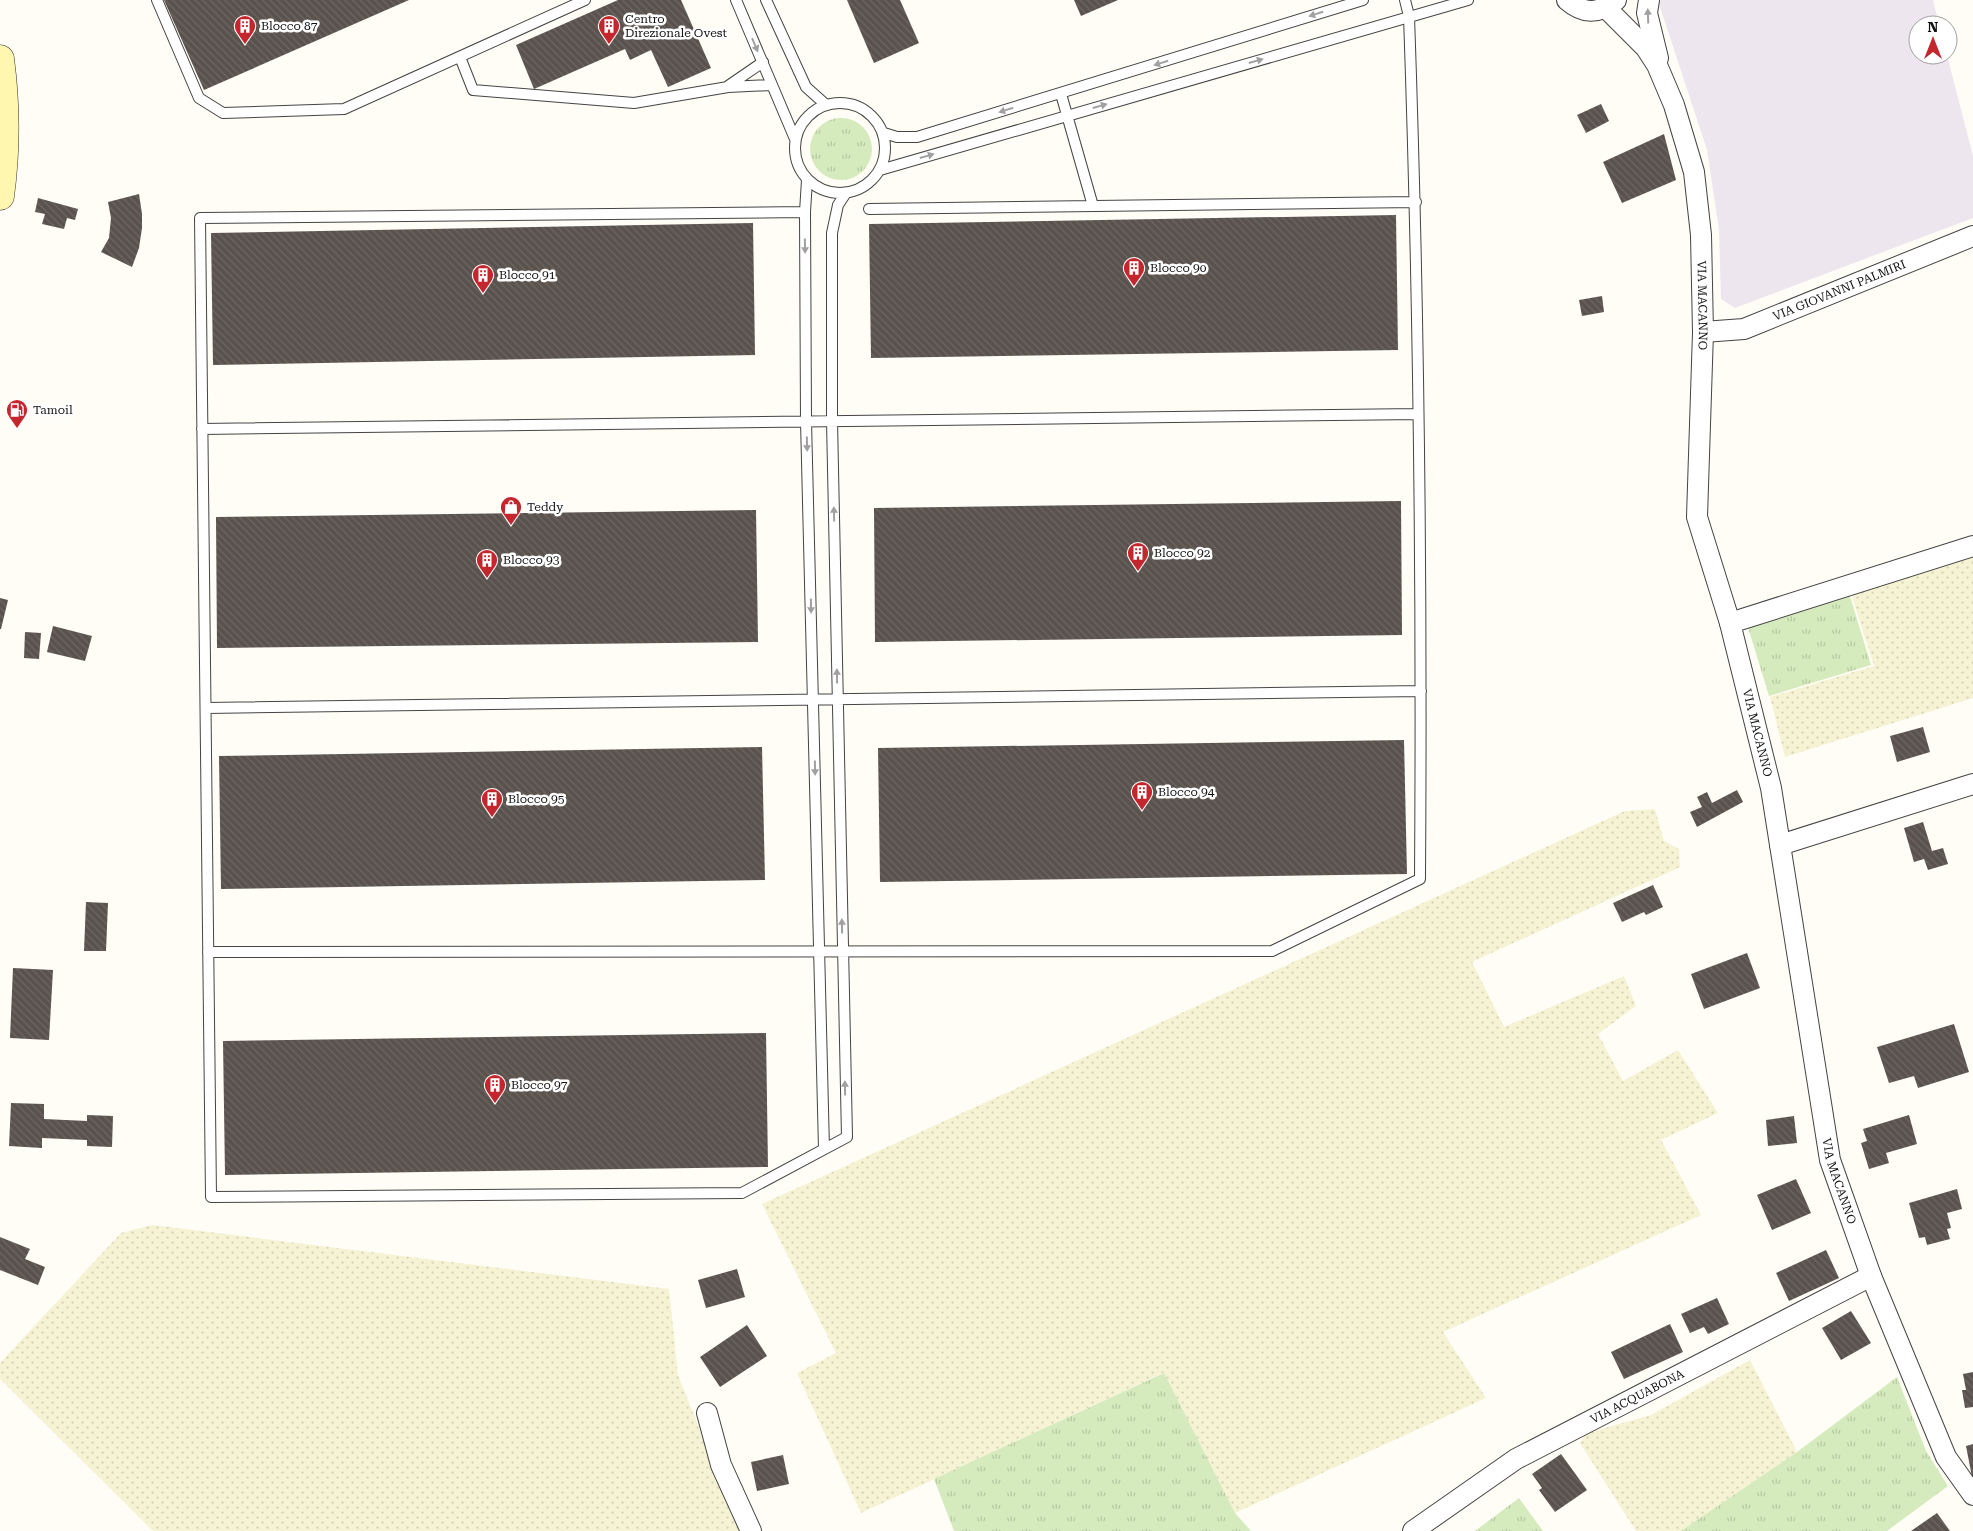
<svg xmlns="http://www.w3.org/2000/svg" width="1973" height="1531" viewBox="0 0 1973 1531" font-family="'Roboto Serif',serif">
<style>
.industrial{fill:#eee6ef}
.farmland{fill:url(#farmland-dots)}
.grass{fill:url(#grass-tufts)}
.building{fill:url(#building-back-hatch)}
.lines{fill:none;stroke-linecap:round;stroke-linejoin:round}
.service-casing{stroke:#444;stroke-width:12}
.minor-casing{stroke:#444;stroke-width:22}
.secondary-casing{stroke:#333;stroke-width:29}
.service{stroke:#fff;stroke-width:10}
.minor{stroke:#fff;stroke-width:20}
.secondary{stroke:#fff6b0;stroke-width:28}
.oneway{fill:#a0a0a0}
.labels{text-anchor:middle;stroke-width:5;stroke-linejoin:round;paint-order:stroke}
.poi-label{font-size:12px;fill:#111;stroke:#fff;text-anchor:start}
.street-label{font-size:12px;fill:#111;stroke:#fff}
</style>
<defs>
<pattern id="farmland-dots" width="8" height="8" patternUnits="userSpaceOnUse" patternTransform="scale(1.25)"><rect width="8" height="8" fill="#f6f3d4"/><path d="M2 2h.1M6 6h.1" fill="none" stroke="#d2cfb5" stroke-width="1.8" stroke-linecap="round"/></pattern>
<pattern id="grass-tufts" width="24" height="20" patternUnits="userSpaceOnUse" patternTransform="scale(1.25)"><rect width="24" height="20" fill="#d5ebbd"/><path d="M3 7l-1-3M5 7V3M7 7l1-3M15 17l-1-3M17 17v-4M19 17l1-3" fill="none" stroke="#b6c8a1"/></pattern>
<pattern id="building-back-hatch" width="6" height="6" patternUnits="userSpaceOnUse" patternTransform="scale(1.25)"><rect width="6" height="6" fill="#5a524d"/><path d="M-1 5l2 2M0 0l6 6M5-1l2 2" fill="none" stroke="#6d6662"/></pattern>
</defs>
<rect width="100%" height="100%" fill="#fffdf5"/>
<path class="industrial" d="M1661,0H1933L1939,25H1918V55H1947L1973,156V218L1735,308L1721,299L1719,230L1707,150L1659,4Z"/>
<path class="farmland" d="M1973,554V698L1785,757L1770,697L1874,666L1851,593Z
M1655,809L1664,841L1679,849L1680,867L1472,962L1504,1027L1624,976L1636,1006L1598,1034L1623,1081L1678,1050L1718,1113L1661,1140L1701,1215L1443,1332L1486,1398L1235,1513L1163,1373L861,1513L797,1373L836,1353L762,1204L1625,811Z
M152,1225L669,1289L678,1375L740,1531H153L0,1379V1363L121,1233Z
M1750,1360L1797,1452L1681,1531H1636L1580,1443L1587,1433L1651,1415Z"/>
<path class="grass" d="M810 149a31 31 0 1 1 62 0a31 31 0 1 1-62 0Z
M1849,593L1871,665L1769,696L1747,624Z
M1164,1373L1235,1513L1251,1531H954L934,1479Z
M1897,1377L1926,1451L1948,1486L1887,1531H1681L1797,1452Z
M1519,1498L1543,1531H1475Z"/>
<path class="building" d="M164,0H409L204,90Z
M618,0H681L711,68L668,87L651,50L630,60L625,49L534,89L516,45Z
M847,0H900L919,43L874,63Z
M1074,0H1118L1081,16Z
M1601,104L1609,121L1586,133L1577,115Z
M1664,134L1676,180L1622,203L1603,162Z
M139,194L142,214V228L139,248L132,267L101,252L109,238L111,218L108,202Z
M38,198L78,209L75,220L67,218L64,229L42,224L45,214L35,212Z
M1396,215L1398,350L871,358L869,224Z
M753,223L755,355L213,365L211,233Z
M1602,296L1604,312L1582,316L1579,300Z
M1401,501L1402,635L875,642L874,508Z
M756,510L758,642L217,648L216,517Z
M0,598L8,600L1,629H0Z
M53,626L92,636L85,661L47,652Z
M25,632L41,633L39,659L24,658Z
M1923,727L1930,752L1897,762L1890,736Z
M1404,740L1407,874L880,882L878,748Z
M762,747L765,880L221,889L219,756Z
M1737,790L1743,802L1697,827L1690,812L1702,807L1697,797L1707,792L1712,803Z
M1923,822L1932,851L1943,848L1948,864L1928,870L1924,859L1914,862L1904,828Z
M1653,885L1663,907L1646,915L1644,912L1622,922L1613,903Z
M86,902L108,903L106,951H84Z
M1747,953L1760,988L1704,1009L1691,974Z
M13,968L53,970L49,1040L10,1038Z
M1954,1024L1969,1072L1918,1088L1914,1076L1889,1083L1877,1047Z
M766,1033L768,1167L225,1175L223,1041Z
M11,1103L44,1104V1119L87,1121V1115L113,1116L112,1147L87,1146V1140L42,1138V1148L9,1146Z
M1909,1115L1917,1144L1886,1153L1889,1163L1869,1169L1861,1143L1867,1141L1863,1129Z
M1794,1116L1797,1143L1768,1146L1766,1120Z
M1796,1179L1811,1213L1772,1230L1757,1195Z
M1957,1189L1962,1209L1947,1213L1951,1228L1947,1229L1950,1239L1927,1245L1925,1237L1919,1238L1909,1203Z
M0,1237L30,1249L25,1259L45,1267L38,1285L0,1270Z
M1826,1250L1839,1278L1789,1301L1776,1273Z
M737,1269L745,1297L706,1308L698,1280Z
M1717,1298L1729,1324L1708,1334L1704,1327L1690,1333L1681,1314Z
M1851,1311L1871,1343L1841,1360L1822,1328Z
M1670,1324L1683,1352L1624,1379L1611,1352Z
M747,1325L767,1356L720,1387L700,1357Z
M1973,1372V1407L1965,1408L1962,1390H1966L1963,1374Z
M1973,1444V1477H1972L1966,1446Z
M1561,1454L1587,1490L1555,1512L1539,1490L1542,1488L1532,1474Z
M783,1455L789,1484L757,1491L751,1462Z
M1937,1513L1950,1531H1911Z"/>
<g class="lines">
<g class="service-casing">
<path id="service" d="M157,0L199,98L223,113L344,109L585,0
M736,0L795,139
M766,0L806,87L825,104
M460,57L473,90L634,103L728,87L772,85
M728,86L763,62
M1061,94L1093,206
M795 148a45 45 0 1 1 90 0a45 45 0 1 1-90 0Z
M884,133L897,137H917L1363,0
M880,170L1468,0
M807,180L805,212L806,421L824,1149
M869,209L1416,202
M805,212L200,218L211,1197L742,1193L847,1137L832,421V233L838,205L846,193
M202,429L1418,414
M206,708L1421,691
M208,952L1272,951L1420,879C1422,591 1419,303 1409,16L1405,0"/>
</g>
<g class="minor-casing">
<g id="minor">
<path d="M1567,0C1584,15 1599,14 1616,0"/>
<path d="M1649,0L1647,13L1658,58"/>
<path id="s1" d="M1606,8L1646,48L1657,65L1674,105L1694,172L1701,235L1703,332L1697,517L1730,623L1771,788L1830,1160L1871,1276L1946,1457L1973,1495"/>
<path id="s2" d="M1703,332L1744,329L1973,236"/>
<path d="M1730,623L1973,546"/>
<path d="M1780,845L1973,784"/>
<path d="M707,1413L721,1465L751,1531"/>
<path id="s3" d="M1413,1531L1516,1459L1871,1276"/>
</g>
</g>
<g class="secondary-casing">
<path id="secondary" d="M0,59C6,104 6,152 0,196"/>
</g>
<use href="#service" class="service"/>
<use href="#minor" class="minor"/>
<use href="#secondary" class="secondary"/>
</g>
<defs><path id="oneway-solid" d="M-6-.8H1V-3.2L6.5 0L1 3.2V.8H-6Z" transform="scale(1.25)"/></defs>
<g class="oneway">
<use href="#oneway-solid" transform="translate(1316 14) rotate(163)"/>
<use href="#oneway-solid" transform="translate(1648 16) rotate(-92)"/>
<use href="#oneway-solid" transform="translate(755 45) rotate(67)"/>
<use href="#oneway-solid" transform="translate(1256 61) rotate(-16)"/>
<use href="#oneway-solid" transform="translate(1161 63) rotate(163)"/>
<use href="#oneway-solid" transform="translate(1100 106) rotate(-16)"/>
<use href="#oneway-solid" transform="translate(1006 110) rotate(163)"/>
<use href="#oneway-solid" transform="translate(927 156) rotate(-16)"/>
<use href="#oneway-solid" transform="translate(805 246) rotate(89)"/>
<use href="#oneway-solid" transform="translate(807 444) rotate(89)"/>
<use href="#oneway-solid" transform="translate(834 514) rotate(-91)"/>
<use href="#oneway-solid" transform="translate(811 606) rotate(89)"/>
<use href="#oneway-solid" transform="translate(837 676) rotate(-91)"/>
<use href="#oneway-solid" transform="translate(815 768) rotate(89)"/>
<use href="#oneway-solid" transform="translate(842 926) rotate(-91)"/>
<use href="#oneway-solid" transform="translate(845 1088) rotate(-91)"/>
</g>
<defs>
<g id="building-pin" transform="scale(1.125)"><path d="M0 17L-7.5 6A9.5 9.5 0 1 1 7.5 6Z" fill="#c4262e" stroke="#fff"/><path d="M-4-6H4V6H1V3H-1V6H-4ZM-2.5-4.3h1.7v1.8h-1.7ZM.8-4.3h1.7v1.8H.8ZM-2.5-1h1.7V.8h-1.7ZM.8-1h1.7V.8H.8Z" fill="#fff"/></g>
<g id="fuel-pin" transform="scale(1.125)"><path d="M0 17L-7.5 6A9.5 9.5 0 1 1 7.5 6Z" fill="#c4262e" stroke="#fff"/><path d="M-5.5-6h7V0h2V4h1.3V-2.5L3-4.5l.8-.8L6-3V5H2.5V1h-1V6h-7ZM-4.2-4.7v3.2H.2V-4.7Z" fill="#fff"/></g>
<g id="shop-pin" transform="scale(1.125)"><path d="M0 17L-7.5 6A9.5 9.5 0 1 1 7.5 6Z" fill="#c4262e" stroke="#fff"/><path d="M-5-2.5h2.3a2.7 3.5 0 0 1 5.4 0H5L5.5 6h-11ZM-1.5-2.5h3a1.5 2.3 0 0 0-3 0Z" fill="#fff"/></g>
</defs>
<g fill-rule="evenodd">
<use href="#building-pin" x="245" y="26"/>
<use href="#building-pin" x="609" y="26"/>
<use href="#building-pin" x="1134" y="268"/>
<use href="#building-pin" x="483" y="275"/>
<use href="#fuel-pin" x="17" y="410"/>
<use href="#shop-pin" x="511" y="507"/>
<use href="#building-pin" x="1138" y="553"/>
<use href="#building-pin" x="487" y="560"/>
<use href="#building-pin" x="1142" y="792"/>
<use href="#building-pin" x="492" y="799"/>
<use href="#building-pin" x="495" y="1085"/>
</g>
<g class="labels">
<g class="poi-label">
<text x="625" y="23">Centro<tspan x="625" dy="14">Direzionale Ovest</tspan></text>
<text x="261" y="30">Blocco 87</text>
<text x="1150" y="272">Blocco 90</text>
<text x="499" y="279">Blocco 91</text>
<text x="33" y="414">Tamoil</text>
<text x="527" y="511">Teddy</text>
<text x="1154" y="557">Blocco 92</text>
<text x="503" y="564">Blocco 93</text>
<text x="1158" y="796">Blocco 94</text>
<text x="508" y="803">Blocco 95</text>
<text x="511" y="1089">Blocco 97</text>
</g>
<g class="street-label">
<text dy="4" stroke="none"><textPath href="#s2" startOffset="144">VIA GIOVANNI PALMIRI</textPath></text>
<text dy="4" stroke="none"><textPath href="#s1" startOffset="324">VIA MACANNO</textPath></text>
<text dy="4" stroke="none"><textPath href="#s1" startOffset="760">VIA MACANNO</textPath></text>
<text dy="4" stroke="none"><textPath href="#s1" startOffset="1216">VIA MACANNO</textPath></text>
<text dy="4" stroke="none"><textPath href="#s3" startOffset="262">VIA ACQUABONA</textPath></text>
</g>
</g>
<g transform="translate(1933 40)"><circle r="24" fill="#ffffff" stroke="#a0a0a0"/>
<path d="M0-4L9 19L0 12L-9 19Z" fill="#c4262e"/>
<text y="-8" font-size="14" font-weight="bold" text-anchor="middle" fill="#111111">N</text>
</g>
</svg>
